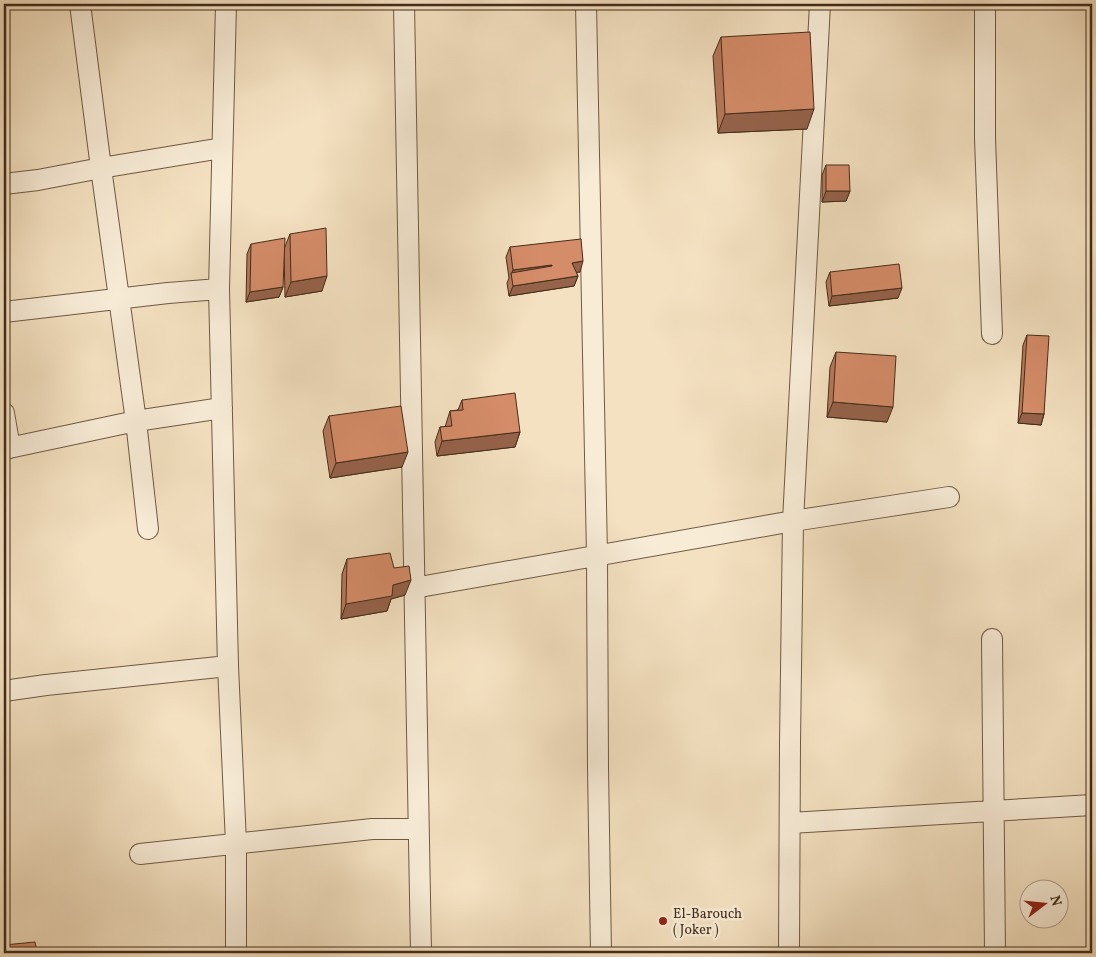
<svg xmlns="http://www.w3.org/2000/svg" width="1096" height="957" viewBox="0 0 1096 957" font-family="Vollkorn,serif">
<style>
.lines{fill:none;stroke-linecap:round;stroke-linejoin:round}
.minor-casing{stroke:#6f5944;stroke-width:22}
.minor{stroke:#f8ecd7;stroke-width:20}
.wall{fill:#b7785a;stroke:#432c1a}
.shaded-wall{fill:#95624a;stroke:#432c1a}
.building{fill:#d58c69;stroke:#432c1a}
.poi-dot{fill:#8f2418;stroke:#f8ecd7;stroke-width:2}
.labels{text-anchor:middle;stroke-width:5;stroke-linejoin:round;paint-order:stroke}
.poi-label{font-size:14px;fill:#432c1a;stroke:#f8ecd7;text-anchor:start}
</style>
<rect width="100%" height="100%" fill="#f4e1c1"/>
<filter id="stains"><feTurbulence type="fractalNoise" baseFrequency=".004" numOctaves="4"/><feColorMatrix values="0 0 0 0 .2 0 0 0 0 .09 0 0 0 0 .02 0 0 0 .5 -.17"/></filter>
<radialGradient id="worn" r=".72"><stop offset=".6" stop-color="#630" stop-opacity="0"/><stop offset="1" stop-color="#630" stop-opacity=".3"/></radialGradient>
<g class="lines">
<g class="minor-casing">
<path id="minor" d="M80,4L101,168L136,421L148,529
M226,4L219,289L228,666L236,843V953
M404,4L421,953
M586,4L597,555L598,768L601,953
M985,4V138L992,334
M4,184L38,180L101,168L222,148
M4,312L168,293L219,289
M4,413L10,448
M4,449L136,421L222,408
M414,588L793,521L949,497
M992,639L995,953
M4,691L46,685L228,666
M790,823L1092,805
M140,854L372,829H418
M789,953L790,743L793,521L820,4"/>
</g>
<use href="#minor" class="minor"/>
</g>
<path class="wall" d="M721,37L807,129L718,133L713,56Z
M826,165L850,191L846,201L822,202V175Z
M290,234L322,291L285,297L284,249Z
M251,244L283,287L279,297L246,302L247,254Z
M510,247L580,272H576L578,276L574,286L509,296L507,283L509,278L506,257Z
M830,272L898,298L829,306L826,282Z
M1027,335L1044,414L1041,425L1018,423L1023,345Z
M836,352L887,422L827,417L830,367Z
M462,400L520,432L515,447L437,456L435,442L440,427H445L450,411L458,410Z
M329,416L402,467L330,478L323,431Z
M347,559L394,568L405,595L391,599L387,611L341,619L342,574Z"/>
<path class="shaded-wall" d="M814,109L807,129L718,133L725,114Z
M826,191H850L846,201L822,202Z
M583,261L580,272L568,273L572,263Z
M552,265L548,275H511L513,270Z
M327,276L322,291L285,297L291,282Z
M578,276L574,286L509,296L513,286Z
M283,287L279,297L246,302L250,292Z
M902,288L898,298L829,306L832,296Z
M833,402L893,407L887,422L827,417Z
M1022,413L1044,414L1041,425L1018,423Z
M520,432L515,447L437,456L442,441Z
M408,452L402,467L330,478L336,463Z
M411,580L405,595L391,599L387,611L341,619L346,604L393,585Z"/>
<path class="building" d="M810,32L814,109L725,114L721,37Z
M826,165H849L850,191H826Z
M326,228L327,276L291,282L290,234Z
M285,238L283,287L250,292L251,244Z
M581,239L583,261L572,263L578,276L513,286L511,273L552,266V265L513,270L510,247Z
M899,264L902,288L832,296L830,272Z
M1027,335L1049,336L1044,414L1022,413Z
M836,352L896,356L893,407L833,402Z
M515,393L520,432L442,441L440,427L452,426L450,411L463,410L462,400Z
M401,406L408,452L336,463L329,416Z
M390,553L394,568L409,566L411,580L393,585L392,596L346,604L347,559Z
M35,942L37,953H4V945Z"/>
<circle class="poi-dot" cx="663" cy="921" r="5"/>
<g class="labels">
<g class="poi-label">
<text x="673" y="918">El-Barouch<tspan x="673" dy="16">( Joker )</tspan></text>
</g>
</g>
<rect width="1096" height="957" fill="none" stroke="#f4e1c1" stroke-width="20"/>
<rect x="5" y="5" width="1086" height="947" fill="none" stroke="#432c1a" stroke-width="2.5"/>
<rect x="10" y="10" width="1076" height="937" fill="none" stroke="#432c1a"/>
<g transform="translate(1044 904) rotate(74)"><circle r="24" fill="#f8ecd7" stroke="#b09f8b"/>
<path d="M0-4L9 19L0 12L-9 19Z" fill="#8f2418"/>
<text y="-8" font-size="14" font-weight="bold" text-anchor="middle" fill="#432c1a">N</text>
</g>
<rect width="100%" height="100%" filter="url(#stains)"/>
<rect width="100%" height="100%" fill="url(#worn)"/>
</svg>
